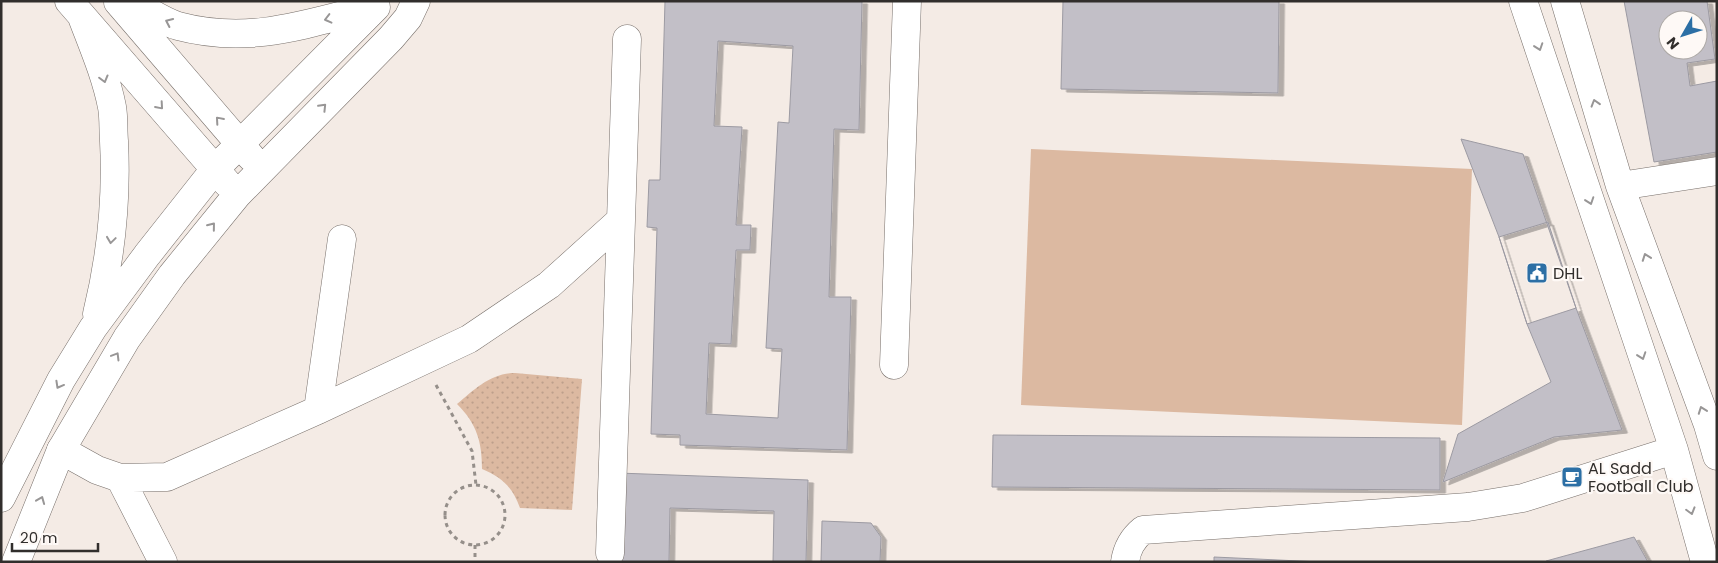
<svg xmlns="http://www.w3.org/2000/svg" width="1718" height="563" viewBox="0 0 1718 563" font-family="Poppins,sans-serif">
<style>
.garden{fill:url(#garden-dots)}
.pitch{fill:#dcb9a1}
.building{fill:#c2bfc7;stroke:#9c9aa2;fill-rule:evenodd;filter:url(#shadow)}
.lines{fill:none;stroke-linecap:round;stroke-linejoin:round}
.minor-casing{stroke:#776f6a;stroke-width:29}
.major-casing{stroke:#776f6a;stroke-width:29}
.path{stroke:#958f8a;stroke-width:3;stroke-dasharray:4 4;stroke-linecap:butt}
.minor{stroke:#fff;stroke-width:28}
.major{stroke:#fff;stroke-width:28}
.oneway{stroke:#989696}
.labels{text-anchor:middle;stroke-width:4.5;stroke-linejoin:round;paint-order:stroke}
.poi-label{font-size:16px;fill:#312e2c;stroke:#fef9f6;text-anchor:start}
</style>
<defs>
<pattern id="garden-dots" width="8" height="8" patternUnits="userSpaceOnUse" patternTransform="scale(1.25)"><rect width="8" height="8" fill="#dcb9a1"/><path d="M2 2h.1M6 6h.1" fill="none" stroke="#bd9f8b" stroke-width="1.8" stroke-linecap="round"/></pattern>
<filter id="shadow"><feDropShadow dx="5.5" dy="3" stdDeviation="0" flood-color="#0004"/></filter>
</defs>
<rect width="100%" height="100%" fill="#f4ebe5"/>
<path class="garden" d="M515,373L582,379L572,510L520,508C513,488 502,477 482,469C482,442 477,424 457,404C475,389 491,373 515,373Z"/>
<path class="pitch" d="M1031,149L1472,169L1462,425L1021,405Z"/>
<path class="building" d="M665,1H862L859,130L834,129L829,297H851L847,450L680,445V435L651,434L657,228L647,227L649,180H660ZM718,41L793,46L789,123L778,122L766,348L782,349L778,418L706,414L709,343L731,344L736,250H750L751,225H736L742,127L714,126Z
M1063,1H1279L1278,93L1061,89Z
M1624,1H1707L1715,59L1687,63L1690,86L1717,81V152L1654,162ZM1668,20H1698V50H1668Z
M1461,139L1523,154L1576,308L1622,430L1554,437L1443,482L1458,434L1551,382L1527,324L1499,237Z
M1548,222L1576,308L1527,324L1499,237Z
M993,435L1440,438V490L992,487Z
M618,473L808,480L806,562H773L774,511L670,508L669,562H615Z
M822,521L871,523L881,537L880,562H821Z
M1634,537L1648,562H1546V561Z
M1214,557L1321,562H1214Z"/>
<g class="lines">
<g class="minor-casing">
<path id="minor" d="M1523,1L1674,450L1705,562
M1565,1L1620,186L1708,425L1717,456
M1620,186L1717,171
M894,365L907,1
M318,410L342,239
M61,450L97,470L120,478L167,477L318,410L469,339L549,285L621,220
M120,478L163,562
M610,553L627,39
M1125,562C1127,548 1132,539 1143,530L1468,507L1523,498L1674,450"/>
</g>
<g class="major-casing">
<path id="major" d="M69,1L227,183
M131,1C146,10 162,21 178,26C249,45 306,24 374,7
M118,2L251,157
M82,17C93,46 106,76 112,107C114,118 113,130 114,141C117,200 111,257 97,314
M1,498L61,380L93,328L147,255L215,169L376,7
M16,562L61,450L127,338L172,275L237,195L391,38L408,18L416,1"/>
</g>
<path class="path" d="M436,385L472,451L476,485
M445 515a30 30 0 1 1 60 0a30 30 0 1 1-60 0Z
M475,545V562"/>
<use href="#minor" class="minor"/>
<use href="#major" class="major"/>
</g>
<defs><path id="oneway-chevron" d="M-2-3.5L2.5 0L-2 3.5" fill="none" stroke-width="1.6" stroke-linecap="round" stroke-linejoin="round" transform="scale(1.25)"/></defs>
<g class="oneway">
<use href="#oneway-chevron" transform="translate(328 19) rotate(166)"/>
<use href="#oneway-chevron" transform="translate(169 22) rotate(-155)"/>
<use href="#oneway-chevron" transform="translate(1539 47) rotate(71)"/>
<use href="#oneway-chevron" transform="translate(104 79) rotate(75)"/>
<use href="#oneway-chevron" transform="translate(1595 103) rotate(-107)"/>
<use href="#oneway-chevron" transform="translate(160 106) rotate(49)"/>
<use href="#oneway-chevron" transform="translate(323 107) rotate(-46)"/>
<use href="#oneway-chevron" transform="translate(219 120) rotate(-131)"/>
<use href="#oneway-chevron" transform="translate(1590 201) rotate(71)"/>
<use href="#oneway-chevron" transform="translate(212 226) rotate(-51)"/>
<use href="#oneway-chevron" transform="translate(111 240) rotate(98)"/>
<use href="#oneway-chevron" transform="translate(1646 257) rotate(-110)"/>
<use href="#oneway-chevron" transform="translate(116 356) rotate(-59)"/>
<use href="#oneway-chevron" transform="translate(1642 356) rotate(71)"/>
<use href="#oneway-chevron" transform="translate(59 385) rotate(119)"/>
<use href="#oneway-chevron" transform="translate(1702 410) rotate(-110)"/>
<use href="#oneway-chevron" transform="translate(41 500) rotate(-68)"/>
<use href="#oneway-chevron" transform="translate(1691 511) rotate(74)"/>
</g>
<defs>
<g id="civic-square" transform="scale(1.125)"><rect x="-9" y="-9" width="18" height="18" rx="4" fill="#2c6fa5" stroke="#fef9f6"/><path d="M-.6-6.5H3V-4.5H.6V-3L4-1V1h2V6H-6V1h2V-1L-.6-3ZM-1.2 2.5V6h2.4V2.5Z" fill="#fff"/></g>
<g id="cafe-square" transform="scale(1.125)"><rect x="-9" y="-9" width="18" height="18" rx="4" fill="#2c6fa5" stroke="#fef9f6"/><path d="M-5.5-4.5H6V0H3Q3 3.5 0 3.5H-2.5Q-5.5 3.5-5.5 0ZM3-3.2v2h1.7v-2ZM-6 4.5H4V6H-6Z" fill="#fff"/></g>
</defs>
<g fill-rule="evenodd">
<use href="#civic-square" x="1537" y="273"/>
<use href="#cafe-square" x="1572" y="477"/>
</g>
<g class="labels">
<g class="poi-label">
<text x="1553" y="279">DHL</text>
<text x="1588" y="474">AL Sadd<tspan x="1588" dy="18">Football Club</tspan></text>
</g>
</g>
<rect width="1718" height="563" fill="none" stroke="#312e2c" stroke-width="5"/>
<g transform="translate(1683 35) rotate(231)"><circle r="24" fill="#fef9f6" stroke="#aca8a5"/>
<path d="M0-4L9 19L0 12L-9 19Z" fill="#2c6fa5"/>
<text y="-8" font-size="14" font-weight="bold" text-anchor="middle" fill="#312e2c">N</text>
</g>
<path d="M12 543v8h86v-8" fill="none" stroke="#312e2c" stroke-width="2.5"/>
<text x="20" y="543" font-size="15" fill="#312e2c" stroke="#fef9f6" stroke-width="4" paint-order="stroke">20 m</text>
</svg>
